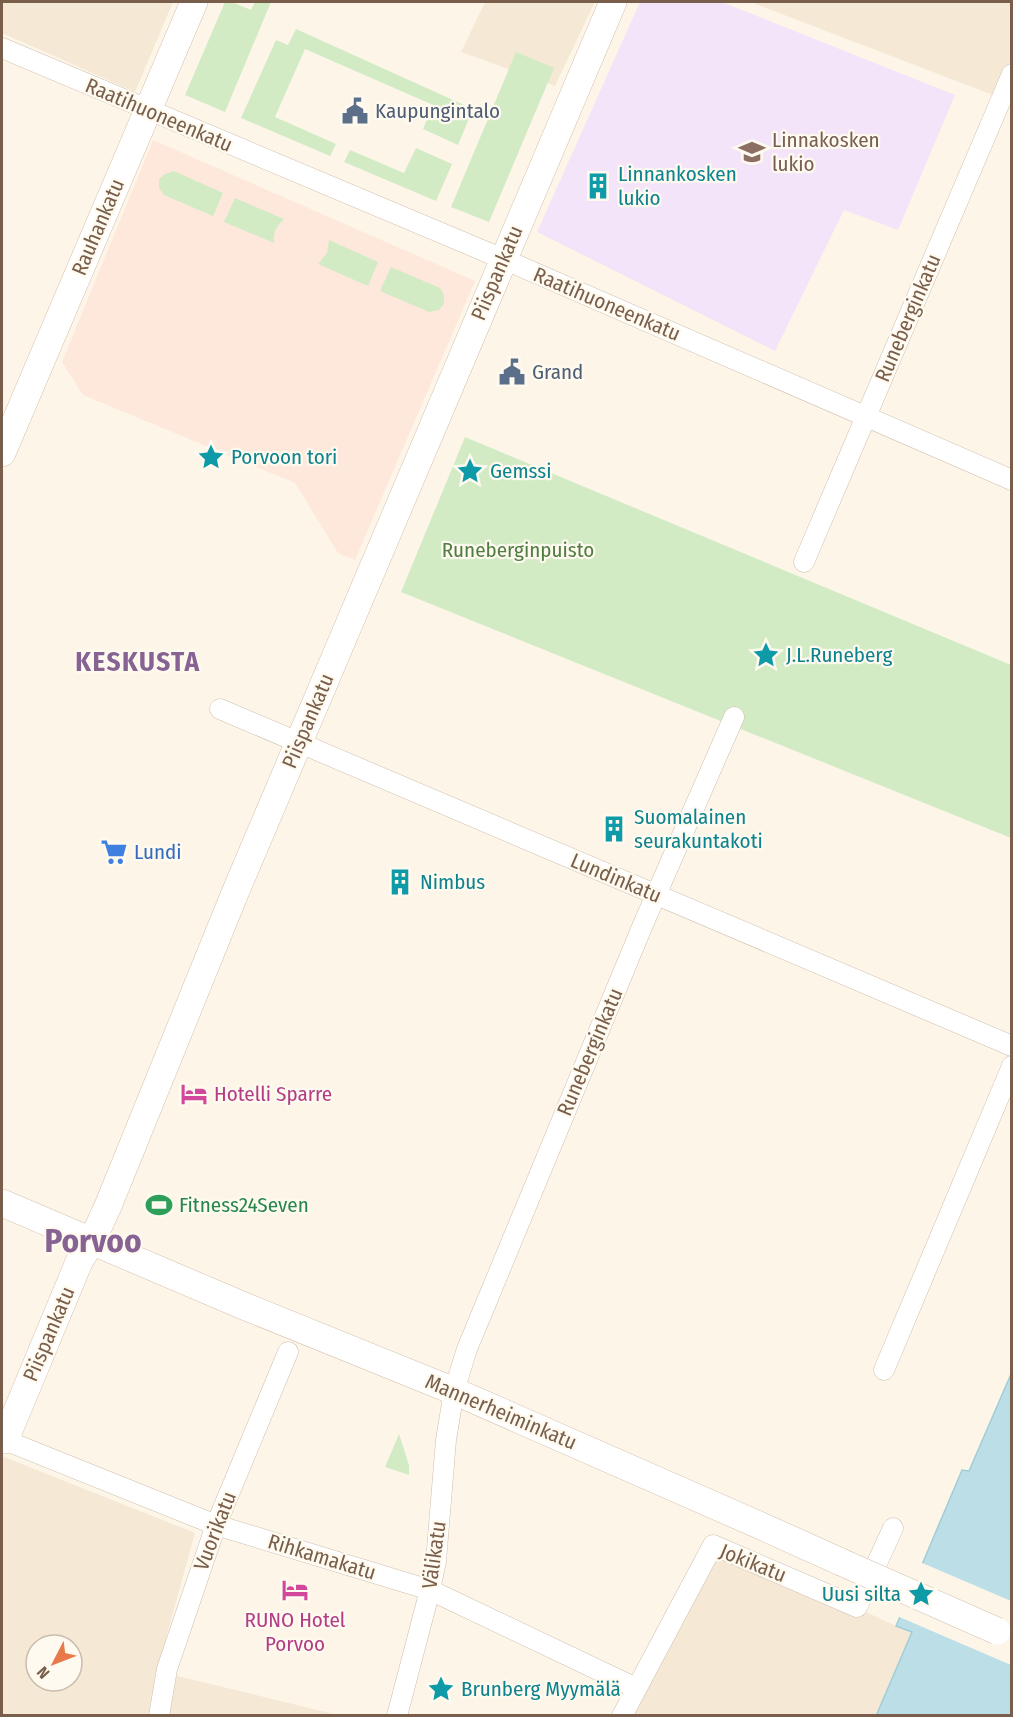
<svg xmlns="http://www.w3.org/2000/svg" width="1013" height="1717" viewBox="0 0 1013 1717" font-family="'Fira Sans Condensed',sans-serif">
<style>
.residential{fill:#f5e9d6;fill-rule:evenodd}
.commercial{fill:#fde8db}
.education{fill:#f3e4f9}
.green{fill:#d2ebc5}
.water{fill:#bbdee7;stroke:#a1cdd9;stroke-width:1.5}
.pier{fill:#fdf6e8}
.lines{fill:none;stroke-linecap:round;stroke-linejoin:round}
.street-casing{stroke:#cfbead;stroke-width:21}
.secondary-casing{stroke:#d5c1ad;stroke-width:28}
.street{stroke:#fff;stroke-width:20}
.secondary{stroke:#fff;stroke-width:27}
.secondary-bridge-casing{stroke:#d5c1ad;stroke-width:28;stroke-linecap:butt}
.secondary-bridge{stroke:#fff;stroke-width:27}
.labels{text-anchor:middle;stroke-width:4.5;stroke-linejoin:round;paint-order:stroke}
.service-label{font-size:21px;fill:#4e5e75;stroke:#fffaef;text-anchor:start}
.street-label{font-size:21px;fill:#785e4b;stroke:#fffaef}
.education-label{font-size:21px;fill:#785e54;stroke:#fffaef;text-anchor:start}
.culture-label{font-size:21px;fill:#0d838f;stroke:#fffaef;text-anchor:start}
.park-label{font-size:21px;fill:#507e42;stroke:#fffaef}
.shop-label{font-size:21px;fill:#366cbe;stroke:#fffaef;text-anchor:start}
.hotel-label{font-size:21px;fill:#b23c85;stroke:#fffaef;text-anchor:start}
.leisure-label{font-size:21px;fill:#27864d;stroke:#fffaef;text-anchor:start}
.district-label{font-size:27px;font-weight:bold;letter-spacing:1.5px;fill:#876394;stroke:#fffaef}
.town-label{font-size:33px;font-weight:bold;fill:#876394;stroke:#fffaef}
</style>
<rect width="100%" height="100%" fill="#fdf6e8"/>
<path class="residential" d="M2,2H173L135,92L2,33Z
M485,2H595L555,86L461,52Z
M750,2H1011V102Z
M2,1456L195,1533L157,1671L338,1715H2ZM36,1645H72V1681H36Z
M722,1545L896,1626L912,1632L876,1715L630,1716Z"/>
<path class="commercial" d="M153,140L475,281L355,560L338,553L295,483L83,395L62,362Z"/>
<path class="education" d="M640,2H722L955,95L898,230L844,210L775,351L537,232Z"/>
<path class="green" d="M225,2H232L251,10L255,2H271L225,112L185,95Z
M296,29L473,109L458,145L423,129L433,105L305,49L275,117L336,144L330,156L241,118L276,40L288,45Z
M516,52L554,68L489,222L451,207Z
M416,148L452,164L436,201L344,162L350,150L404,173Z
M174,171L223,193L213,216L164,195L159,188V179L165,174Z
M235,198L284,219C276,227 273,232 274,243L224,222Z
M329,240L378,262L368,286L318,264L327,253Z
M391,267L440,288L444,295V304L439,310L429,312L380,291Z
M465,437L1011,665V838L401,592Z
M399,1434L409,1465V1475L385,1467Z"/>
<path class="water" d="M1011,1374V1715L876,1716L912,1632L896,1626L962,1470L969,1471Z"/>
<path class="pier" d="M920,1562L1011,1601V1665L897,1616Z"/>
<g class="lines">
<g class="street-casing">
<path id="street" d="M2,48L503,259L1012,480
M804,562L1012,74
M220,709L1012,1046
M884,1370L1012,1066
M2,1439L216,1525L430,1590L636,1688
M159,1716L167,1669L216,1525L288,1352
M397,1716L430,1590L436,1561L446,1440L454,1391L467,1349L642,927L734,717
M622,1716L713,1545L857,1607L893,1528"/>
</g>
<g class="secondary-casing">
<path id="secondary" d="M2,453L194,2
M2,1203L244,1306L454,1391L759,1525L841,1562
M5,1440L79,1262L92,1241L108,1206L235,893L613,2"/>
</g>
<use href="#street" class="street"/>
<use href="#secondary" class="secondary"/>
<g class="secondary-bridge-casing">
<path id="secondary-bridge" d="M841,1562L997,1631"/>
</g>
<use href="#secondary-bridge" class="secondary-bridge"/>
</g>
<defs>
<g id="civic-bare" transform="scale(2.07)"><path d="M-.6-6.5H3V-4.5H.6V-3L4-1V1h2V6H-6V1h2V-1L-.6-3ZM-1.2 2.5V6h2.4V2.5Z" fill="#5c6f8a" stroke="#fffaef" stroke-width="2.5" paint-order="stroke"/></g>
<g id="school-bare" transform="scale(2.07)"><path d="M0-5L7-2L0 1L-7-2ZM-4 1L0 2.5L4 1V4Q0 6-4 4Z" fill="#8d6e63" stroke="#fffaef" stroke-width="2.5" paint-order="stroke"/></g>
<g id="building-bare" transform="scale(2.07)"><path d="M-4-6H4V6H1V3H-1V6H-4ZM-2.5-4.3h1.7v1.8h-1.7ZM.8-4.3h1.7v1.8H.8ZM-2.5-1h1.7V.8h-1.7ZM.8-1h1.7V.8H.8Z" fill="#0f9aa8" stroke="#fffaef" stroke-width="2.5" paint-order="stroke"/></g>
<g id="sight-bare" transform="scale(2.07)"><path d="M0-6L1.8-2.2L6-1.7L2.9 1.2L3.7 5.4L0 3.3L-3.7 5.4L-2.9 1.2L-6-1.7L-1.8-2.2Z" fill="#0f9aa8" stroke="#fffaef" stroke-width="2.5" paint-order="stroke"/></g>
<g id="supermarket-bare" transform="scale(2.07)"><path d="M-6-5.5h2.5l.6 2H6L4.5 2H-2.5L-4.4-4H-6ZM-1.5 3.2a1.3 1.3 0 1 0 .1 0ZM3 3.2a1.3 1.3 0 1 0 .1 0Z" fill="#3f7fe0" stroke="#fffaef" stroke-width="2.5" paint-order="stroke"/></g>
<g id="hotel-bare" transform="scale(2.07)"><path d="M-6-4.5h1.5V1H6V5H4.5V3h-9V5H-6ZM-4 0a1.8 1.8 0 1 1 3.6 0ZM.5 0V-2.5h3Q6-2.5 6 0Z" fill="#d1479c" stroke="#fffaef" stroke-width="2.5" paint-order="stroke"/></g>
<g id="stadium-bare" transform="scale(2.07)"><path d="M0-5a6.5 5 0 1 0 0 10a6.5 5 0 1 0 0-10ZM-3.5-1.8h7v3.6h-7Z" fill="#2e9e5b" stroke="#fffaef" stroke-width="2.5" paint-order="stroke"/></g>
</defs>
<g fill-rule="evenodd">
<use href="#civic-bare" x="355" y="111"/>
<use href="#school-bare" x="752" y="152"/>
<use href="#building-bare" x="598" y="186"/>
<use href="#civic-bare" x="512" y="372"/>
<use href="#sight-bare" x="211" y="457"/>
<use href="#sight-bare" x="470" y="471"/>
<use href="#sight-bare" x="766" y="655"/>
<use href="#building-bare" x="614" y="829"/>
<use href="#supermarket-bare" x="114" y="852"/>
<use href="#building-bare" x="400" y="882"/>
<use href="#hotel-bare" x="194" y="1094"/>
<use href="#stadium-bare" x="159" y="1205"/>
<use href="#hotel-bare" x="295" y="1590"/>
<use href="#sight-bare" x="921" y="1594"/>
<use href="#sight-bare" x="441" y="1689"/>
</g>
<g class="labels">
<g class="service-label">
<text x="375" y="118">Kaupungintalo</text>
<text x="532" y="379">Grand</text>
</g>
<g class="street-label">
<text transform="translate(159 115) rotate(23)" y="7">Raatihuoneenkatu</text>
<text transform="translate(98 227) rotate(-67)" y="7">Rauhankatu</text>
<text transform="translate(497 273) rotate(-67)" y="7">Piispankatu</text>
<text transform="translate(607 304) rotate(23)" y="7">Raatihuoneenkatu</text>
<text transform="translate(908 318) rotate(-67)" y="7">Runeberginkatu</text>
<text transform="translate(308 721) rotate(-67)" y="7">Piispankatu</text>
<text transform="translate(616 878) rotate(23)" y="7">Lundinkatu</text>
<text transform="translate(590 1052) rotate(-67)" y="7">Runeberginkatu</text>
<text transform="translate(49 1334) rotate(-67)" y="7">Piispankatu</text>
<text transform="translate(501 1412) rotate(23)" y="7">Mannerheiminkatu</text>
<text transform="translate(215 1531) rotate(-69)" y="7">Vuorikatu</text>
<text transform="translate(434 1555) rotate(-82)" y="7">Välikatu</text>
<text transform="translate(322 1557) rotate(17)" y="7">Rihkamakatu</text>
<text transform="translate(753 1563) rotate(22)" y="7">Jokikatu</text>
</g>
<g class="education-label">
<text x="772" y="147">Linnakosken<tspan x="772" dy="24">lukio</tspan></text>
</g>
<g class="culture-label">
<text x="618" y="181">Linnankosken<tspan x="618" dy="24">lukio</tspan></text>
<text x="231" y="464">Porvoon tori</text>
<text x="490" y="478">Gemssi</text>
<text x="786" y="662">J.L.Runeberg</text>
<text x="634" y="824">Suomalainen<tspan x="634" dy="24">seurakuntakoti</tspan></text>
<text x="420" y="889">Nimbus</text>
<text x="901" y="1601" text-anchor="end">Uusi silta</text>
<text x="461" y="1696">Brunberg Myymälä</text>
</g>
<g class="park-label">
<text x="518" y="557">Runeberginpuisto</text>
</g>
<g class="shop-label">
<text x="134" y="859">Lundi</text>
</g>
<g class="hotel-label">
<text x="214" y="1101">Hotelli Sparre</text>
<text x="295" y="1627" text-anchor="middle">RUNO Hotel<tspan x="295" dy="24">Porvoo</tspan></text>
</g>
<g class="leisure-label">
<text x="179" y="1212">Fitness24Seven</text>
</g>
<g class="district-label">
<text x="138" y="671">KESKUSTA</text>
</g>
<g class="town-label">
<text x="93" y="1252">Porvoo</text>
</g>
</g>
<rect width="1013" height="1717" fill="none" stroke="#785e4b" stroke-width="6"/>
<g transform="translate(54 1663) rotate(228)"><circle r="28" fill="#fffaef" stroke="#c9bcad" stroke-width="1.5"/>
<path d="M0-4.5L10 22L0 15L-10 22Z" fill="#e8794b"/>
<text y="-9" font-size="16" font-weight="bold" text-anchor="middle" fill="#785e4b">N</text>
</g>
</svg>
